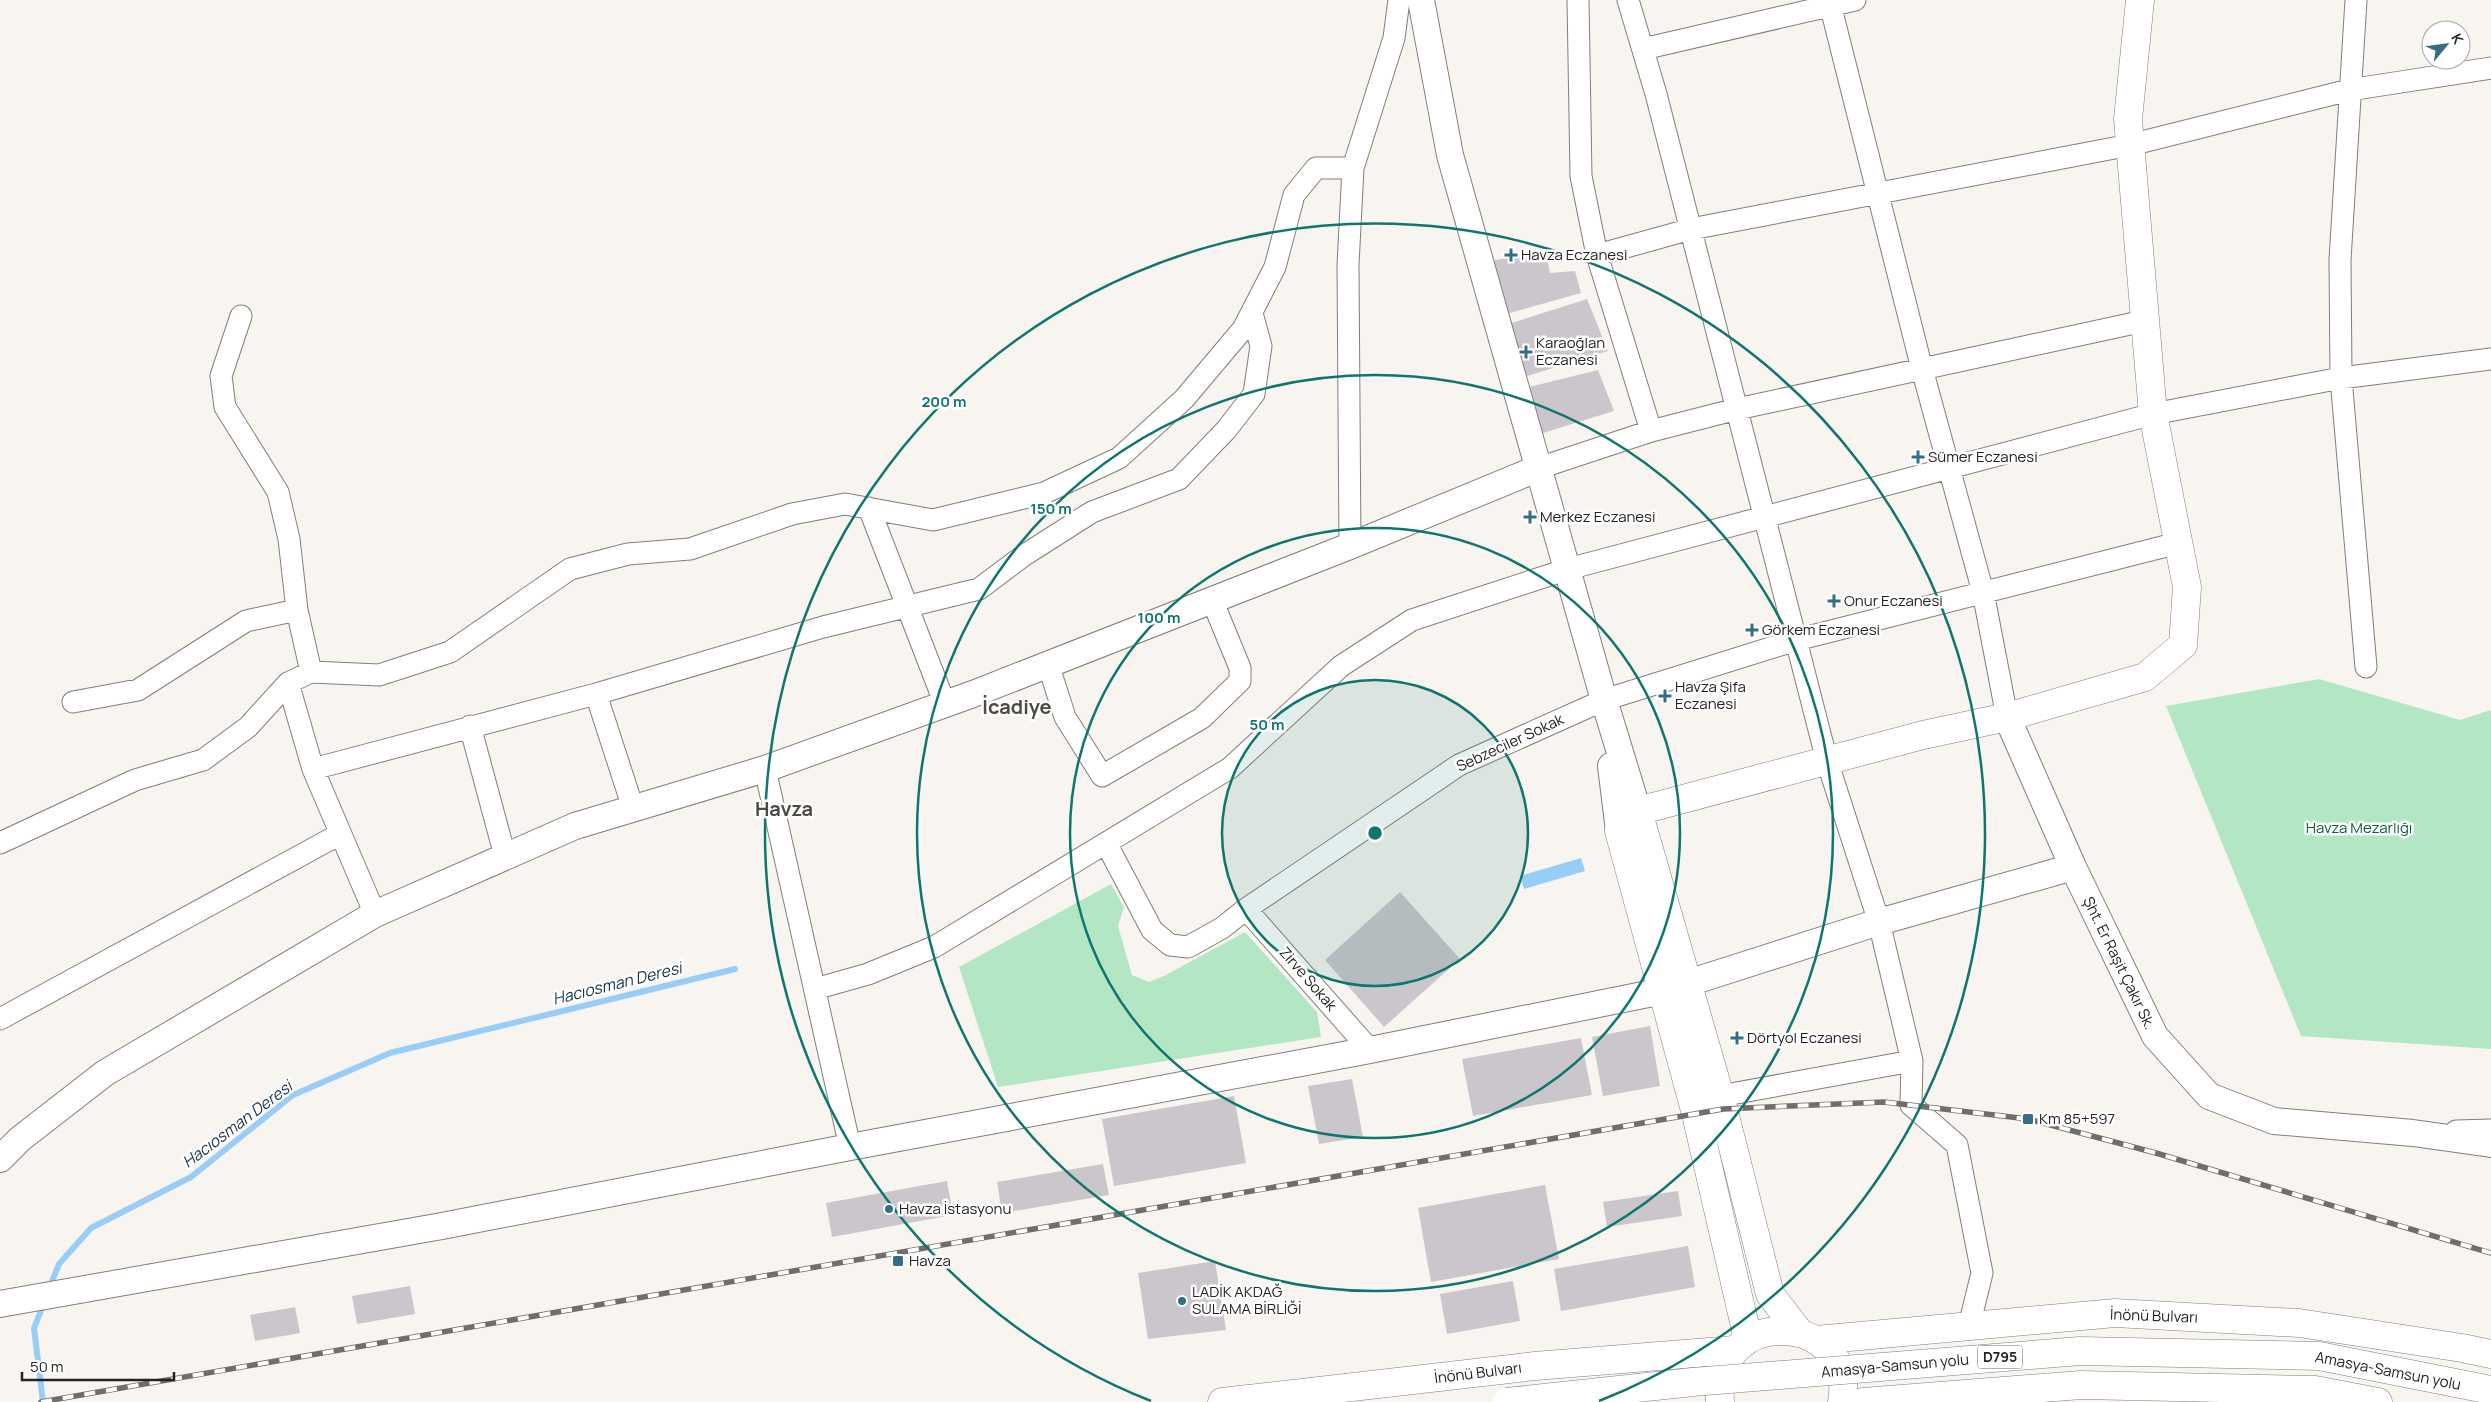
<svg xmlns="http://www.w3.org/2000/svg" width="2491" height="1402" viewBox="0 0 2491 1402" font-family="Manrope,sans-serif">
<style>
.green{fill:#b3e7c3}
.water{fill:#97cdf7}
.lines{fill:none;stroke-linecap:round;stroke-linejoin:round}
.stream{stroke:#97cdf7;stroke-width:6}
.building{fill:#cbc6cb}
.minor-casing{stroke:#827e7a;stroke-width:23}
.tertiary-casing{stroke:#827e7a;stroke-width:28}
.secondary-casing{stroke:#827e7a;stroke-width:29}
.trunk-casing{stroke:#827e7a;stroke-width:29}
.minor{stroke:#fff;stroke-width:21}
.tertiary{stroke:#fff;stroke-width:26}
.secondary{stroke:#fff;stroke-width:28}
.trunk{stroke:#fff;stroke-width:28}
.rail-casing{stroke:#706e6c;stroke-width:5.5}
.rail{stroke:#fff;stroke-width:4;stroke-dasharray:11;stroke-linecap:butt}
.trunk-bridge-casing{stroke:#827e7a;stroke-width:29;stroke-linecap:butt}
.trunk-bridge{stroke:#fff;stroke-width:28}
.ring{fill:none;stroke:#0f766e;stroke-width:2.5}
.poi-dot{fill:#346d86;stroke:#fff;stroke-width:2}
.labels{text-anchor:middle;stroke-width:5;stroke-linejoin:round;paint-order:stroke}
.shield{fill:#fff;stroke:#666564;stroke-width:1}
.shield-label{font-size:14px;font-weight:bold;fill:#252322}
.poi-label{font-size:15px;fill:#252322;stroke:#fff;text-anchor:start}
.street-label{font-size:15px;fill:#252322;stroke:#fff}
.park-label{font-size:15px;fill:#0a6236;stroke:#fff}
.water-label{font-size:16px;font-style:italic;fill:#163449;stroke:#fff}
.district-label{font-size:20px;font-weight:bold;fill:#4b4845;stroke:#fff}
.centre{fill:#0f766e;stroke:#fff;stroke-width:2.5}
.ring-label{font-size:15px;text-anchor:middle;font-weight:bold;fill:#0f766e;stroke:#fff;stroke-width:5;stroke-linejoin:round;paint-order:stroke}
</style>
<rect width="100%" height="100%" fill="#f8f4f0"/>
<path class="green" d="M2319,679L2460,720L2491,710V1049L2301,1036L2166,706Z
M1111,884L1124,907L1118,926L1132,975L1149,982L1164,976L1245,932L1317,1012L1321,1037L998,1087L959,967Z"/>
<path class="water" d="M1581,858L1585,871L1524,889L1520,876Z"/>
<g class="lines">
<path class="stream" d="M49,1289L59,1264L91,1228L191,1177L293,1095L390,1053L735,969
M43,1402L34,1328L44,1303"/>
</g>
<path class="building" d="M1546,252L1550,273L1575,271L1581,293L1496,317L1483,262Z
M1587,299L1608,351L1514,380L1499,327Z
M1598,370L1614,411L1530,437L1517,390Z
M1400,892L1460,959L1384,1027L1325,960Z
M1650,1026L1660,1086L1603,1096L1592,1037Z
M1581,1038L1592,1095L1473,1116L1462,1059Z
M1352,1079L1363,1137L1319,1144L1308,1086Z
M1234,1096L1246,1163L1114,1186L1102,1119Z
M1103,1164L1109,1195L1002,1213L997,1182Z
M947,1181L953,1215L832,1237L826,1203Z
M1545,1185L1559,1259L1431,1282L1418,1208Z
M1678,1191L1682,1216L1607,1227L1603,1202Z
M1688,1246L1695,1287L1561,1311L1554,1269Z
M1215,1261L1226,1330L1148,1339L1138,1273Z
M1513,1281L1520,1321L1447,1334L1440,1294Z
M410,1286L415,1314L357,1324L352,1296Z
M295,1307L300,1333L255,1341L250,1315Z"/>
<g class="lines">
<g class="minor-casing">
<path id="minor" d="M1578,0L1581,176L1597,255L1651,431
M1628,0L1656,94L1827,761L1879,922L1912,1061L1911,1105L1957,1145L1982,1273L1969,1326
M1829,0L1922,369L1983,592L2007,717
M2356,0L2340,260L2341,378L2366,667
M1643,49L1855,0
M1597,255L1691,229L2130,145L2349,90L2491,68
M241,316L221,376L225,407L278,492L289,539L297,610L311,672
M1539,468L1651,431L1737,409L2144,321
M869,508L945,704
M1350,546L1348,265L1353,168L1394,38L1399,0
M1048,664L1065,717L1102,776L1202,718L1240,681V668L1212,600
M288,683L313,769L375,914
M596,694L633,808
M73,702L138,690L246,621L297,610
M470,726L505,856
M313,769L596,694L823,627L979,589L1023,556L1092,512L1179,479L1226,430L1254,394L1261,346L1252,313
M765,769L850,1147
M0,843L135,780L203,760L248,727L288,683L311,672L379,675L450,652L570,569L628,554L690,549L792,514L845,504L933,520L1044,493L1119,458L1184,399L1243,329L1275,267L1294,195L1316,168H1353
M1106,843L1152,930L1170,945L1188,947L1222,928L1246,909L1459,765L1604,700L1796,640L2178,543
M1246,909L1370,1050
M815,989L868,974L934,947L1230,768L1341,666L1412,620L1568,569L2153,414L2341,378L2491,359
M0,1019L340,834
M1720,1096L1912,1061
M2456,1131L2491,1130"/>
</g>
<g class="tertiary-casing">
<path id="tertiary" d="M1421,0L1450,155L1604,700L1638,811
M2007,717L2073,867L2155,1036L2209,1096L2274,1121L2413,1133L2491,1144
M1611,766L1619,831
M0,1159L20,1139L105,1073L375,914L575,826L765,769L973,694L1350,546L1539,468
M0,1304L442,1226L850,1147L1370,1050L1663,991L1879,922L2073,867"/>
</g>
<g class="secondary-casing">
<path id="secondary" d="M1638,811L1720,1096L1770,1294L1799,1332
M1748,1339L1696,1114L1619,831L1638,811L1923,735L2007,717L2145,677L2183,645L2187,587L2153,414L2128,119L2140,0
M1816,1340L2115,1313L2299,1323L2462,1348L2491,1354
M1222,1402L1535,1366L1734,1350
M1720,1402C1713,1301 1858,1314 1842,1402"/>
</g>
<g class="trunk-casing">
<path id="trunk" d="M1863,1402L2081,1385L2315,1390L2378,1402"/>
</g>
<use href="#minor" class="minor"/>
<use href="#tertiary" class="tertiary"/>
<use href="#secondary" class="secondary"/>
<use href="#trunk" class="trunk"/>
<g class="rail-casing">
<path id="rail" d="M41,1402L1723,1109L1884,1102L2028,1119L2156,1153L2491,1253"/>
</g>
<use href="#rail" class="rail"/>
<g class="trunk-bridge-casing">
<path id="trunk-bridge" d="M1507,1402L1693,1382L2080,1351L2319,1356L2491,1390"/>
</g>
<use href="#trunk-bridge" class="trunk-bridge"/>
</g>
<circle cx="1375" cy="833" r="153" fill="#0f766e" fill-opacity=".12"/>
<g class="ring">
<circle cx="1375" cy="833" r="153"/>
<circle cx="1375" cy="833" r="305"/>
<circle cx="1375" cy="833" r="458"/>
<path d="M1151 1401A610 610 0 1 1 1599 1401"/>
</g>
<g class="poi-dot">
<path d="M1508.5 247.5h5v5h5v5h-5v5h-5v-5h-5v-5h5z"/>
<path d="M1523.5 344.5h5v5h5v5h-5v5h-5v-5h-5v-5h5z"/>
<path d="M1915.5 449.5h5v5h5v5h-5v5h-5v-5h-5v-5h5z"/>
<path d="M1527.5 509.5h5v5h5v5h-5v5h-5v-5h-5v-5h5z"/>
<path d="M1831.5 593.5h5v5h5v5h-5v5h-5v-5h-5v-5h5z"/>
<path d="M1749.5 622.5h5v5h5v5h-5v5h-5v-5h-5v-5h5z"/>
<path d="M1662.5 688.5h5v5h5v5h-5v5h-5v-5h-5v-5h5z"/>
<path d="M1734.5 1030.5h5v5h5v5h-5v5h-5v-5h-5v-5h5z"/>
<rect x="2022" y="1113" width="12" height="12" rx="2.5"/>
<circle cx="889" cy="1209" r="5"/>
<rect x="892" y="1255" width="12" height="12" rx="2.5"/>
<circle cx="1182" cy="1301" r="5"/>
</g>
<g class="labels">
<rect class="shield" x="1977.5" y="1345.5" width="45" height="23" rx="4"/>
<g class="shield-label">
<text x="2000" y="1362">D795</text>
</g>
<g class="poi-label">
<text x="1521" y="260">Havza Eczanesi</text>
<text x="1536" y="348">Karaoğlan<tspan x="1536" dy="17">Eczanesi</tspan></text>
<text x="1928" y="462">Sümer Eczanesi</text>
<text x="1540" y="522">Merkez Eczanesi</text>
<text x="1844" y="606">Onur Eczanesi</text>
<text x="1762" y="635">Görkem Eczanesi</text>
<text x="1675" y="692">Havza Şifa<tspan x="1675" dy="17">Eczanesi</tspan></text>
<text x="1747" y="1043">Dörtyol Eczanesi</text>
<text x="2039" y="1124">Km 85+597</text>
<text x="899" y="1214">Havza İstasyonu</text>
<text x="909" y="1266">Havza</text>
<text x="1192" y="1297">LADİK AKDAĞ<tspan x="1192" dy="17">SULAMA BİRLİĞİ</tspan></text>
</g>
<g class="street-label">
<text transform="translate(1510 743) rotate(-25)" y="5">Sebzeciler Sokak</text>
<text transform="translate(2119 963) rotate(64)" y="5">Şht. Er Raşit Çakır Sk.</text>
<text transform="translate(1308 979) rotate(49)" y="5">Zirve Sokak</text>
<text transform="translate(2154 1316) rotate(2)" y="5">İnönü Bulvarı</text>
<text transform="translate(1895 1366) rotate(-5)" y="5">Amasya-Samsun yolu</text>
<text transform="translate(2388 1371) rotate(11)" y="5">Amasya-Samsun yolu</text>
<text transform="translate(1478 1373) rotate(-7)" y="5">İnönü Bulvarı</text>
</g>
<g class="park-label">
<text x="2359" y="833">Havza Mezarlığı</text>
</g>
<g class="water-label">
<text transform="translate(617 983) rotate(-14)" y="6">Hacıosman Deresi</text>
<text transform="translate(237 1124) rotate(-37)" y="6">Hacıosman Deresi</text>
</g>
<g class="district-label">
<text x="1017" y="714">İcadiye</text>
<text x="784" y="816">Havza</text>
</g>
</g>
<circle cx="1375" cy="833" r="8" class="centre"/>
<g class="ring-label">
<text x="944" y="407">200 m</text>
<text x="1051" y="514">150 m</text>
<text x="1159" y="623">100 m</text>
<text x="1267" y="730">50 m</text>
</g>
<g transform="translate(2446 45) rotate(61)"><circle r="24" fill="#ffffff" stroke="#a8a7a7"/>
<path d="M0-4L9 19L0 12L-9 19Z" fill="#346d86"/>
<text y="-8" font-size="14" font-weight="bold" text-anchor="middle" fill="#252322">K</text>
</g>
<path d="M22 1372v8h152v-8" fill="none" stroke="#252322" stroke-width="2.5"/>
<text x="30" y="1372" font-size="15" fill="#252322" stroke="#ffffff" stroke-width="4" paint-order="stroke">50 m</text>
</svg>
